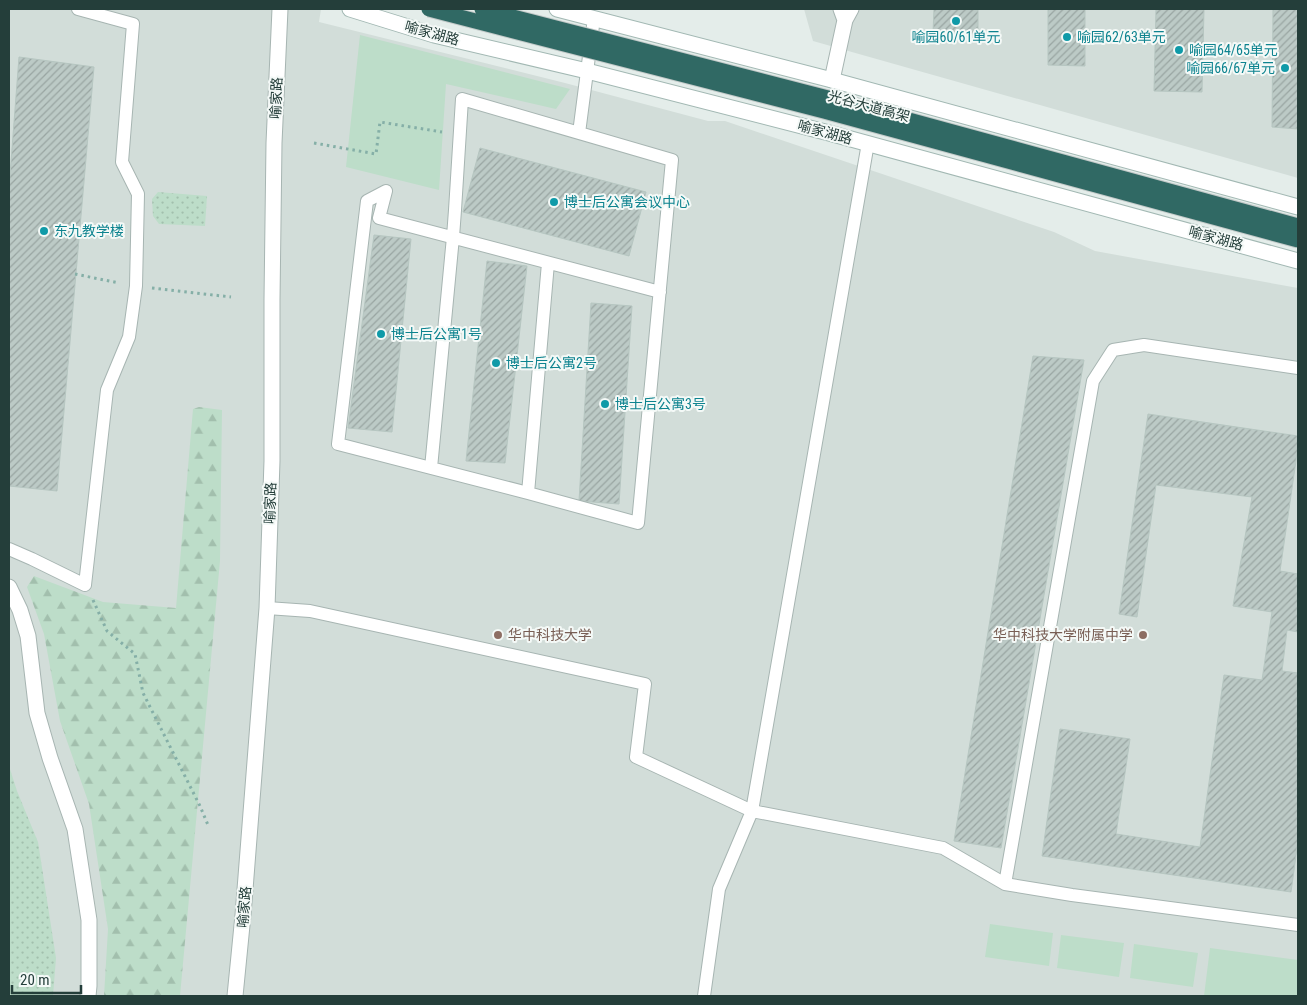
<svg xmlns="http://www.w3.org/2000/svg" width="1307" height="1005" viewBox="0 0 1307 1005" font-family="'Roboto Condensed','Noto Sans SC',sans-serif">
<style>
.built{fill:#d2ddd9}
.grass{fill:url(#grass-dots)}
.forest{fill:url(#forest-firs)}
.park{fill:#bdddc9}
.building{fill:url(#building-hatch);stroke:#b6c6c1}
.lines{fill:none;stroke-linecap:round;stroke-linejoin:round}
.lane-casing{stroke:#a7b5b2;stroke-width:14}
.street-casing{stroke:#a7b5b2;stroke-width:17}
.secondary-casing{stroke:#a2b8b3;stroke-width:17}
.path{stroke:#85afa7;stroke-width:3;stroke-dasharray:2.5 4;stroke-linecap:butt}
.lane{stroke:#fff;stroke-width:12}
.street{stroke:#fff;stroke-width:15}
.secondary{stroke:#fff;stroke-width:15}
.highway-bridge-casing{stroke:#c2c9c8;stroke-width:17;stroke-linecap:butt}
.highway-bridge{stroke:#306964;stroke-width:15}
.culture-dot{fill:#0f9aa8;stroke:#f4f9f7;stroke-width:2}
.education-dot{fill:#8d6e63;stroke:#f4f9f7;stroke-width:2}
.labels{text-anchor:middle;stroke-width:4;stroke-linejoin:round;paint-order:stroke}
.street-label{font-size:14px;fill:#243e3a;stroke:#f4f9f7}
.culture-label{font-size:14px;fill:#0d838f;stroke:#f4f9f7;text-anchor:start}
.education-label{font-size:14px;fill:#785e54;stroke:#f4f9f7;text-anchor:start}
</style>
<defs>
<pattern id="grass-dots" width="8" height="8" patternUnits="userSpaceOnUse" patternTransform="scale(1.25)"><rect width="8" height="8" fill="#bdddc9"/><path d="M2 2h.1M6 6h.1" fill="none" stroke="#a2bfad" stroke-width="1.8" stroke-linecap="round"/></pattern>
<pattern id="forest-firs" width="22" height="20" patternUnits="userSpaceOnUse" patternTransform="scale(1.25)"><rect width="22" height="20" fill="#bdddc9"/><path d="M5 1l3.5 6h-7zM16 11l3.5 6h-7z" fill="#a2bfad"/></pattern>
<pattern id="building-hatch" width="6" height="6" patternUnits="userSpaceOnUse" patternTransform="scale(1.25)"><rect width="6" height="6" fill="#bccac6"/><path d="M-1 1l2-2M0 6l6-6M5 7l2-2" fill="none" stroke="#99a5a2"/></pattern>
</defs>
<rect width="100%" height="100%" fill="#e4edea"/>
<path class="built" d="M9,9H321L319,22L565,83L708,121H725L1054,232L1095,251L1298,288V996H9Z
M804,9H1298V178L813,41Z"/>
<path class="grass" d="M158,192L207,196L205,226L159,224L153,216L152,199Z
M9,766L17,791L38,842L56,958L53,996H9Z"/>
<path class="forest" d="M199,407L222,410L220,561L180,996H104L108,929L89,804L60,721L44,634L27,587L34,576L103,602L176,608L193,409Z"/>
<path class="park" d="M360,35L570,89L556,109L446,84L439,190L346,167Z
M990,924L1053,933L1049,966L985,957Z
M1061,935L1124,943L1119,977L1057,968Z
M1134,944L1198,953L1193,987L1130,978Z
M1210,948L1298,960V996H1204Z"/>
<path class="building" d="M934,9H978V34L933,33Z
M1048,9H1085V66L1048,65Z
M1156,9H1204L1202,92L1154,91Z
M1273,9H1298V129L1272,127Z
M19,57L94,67L57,491L9,486V188Z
M480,148L646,192L629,256L463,212Z
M374,235L411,239L392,432L348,428Z
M487,261L527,266L505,463L466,461Z
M591,303L632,306L619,504L579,501Z
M1033,356L1084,360L1001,848L954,841Z
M1148,414L1298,436V447L1280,571L1298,574V632L1287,630L1282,671L1298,673V841L1291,892L1042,856L1060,729L1130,739L1116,834L1200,847L1224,675L1262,680L1272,612L1233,606L1252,497L1156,485L1137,617L1119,614Z"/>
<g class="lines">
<g class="lane-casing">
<path id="lane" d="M579,133L594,18
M1298,368L1144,345L1113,350L1093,381L1005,884L1072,895L1298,925
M431,468L453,237L455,210L462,99L672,160L638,523L528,493L338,444L367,201L386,191L379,218C472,242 566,267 660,292
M528,493L548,263
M9,549L32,559L85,585L107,390L129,337L136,286L138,194L122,162L133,24L78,9
M267,608L310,611L645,684L636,757L752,811L943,848L1005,884
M704,996L719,889L752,811L868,143"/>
</g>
<g class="street-casing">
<path id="street" d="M841,9L845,20L851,9
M832,80L845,20
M9,587L20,610L28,636L37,713L50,758L75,829L89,920V986L88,996
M235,996L243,915L267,608L272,461V300L274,143L280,9"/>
</g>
<g class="secondary-casing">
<path id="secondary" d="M350,9L434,35L587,71L829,133L1298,261
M557,9L832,80L1298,207"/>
</g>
<path class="path" d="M314,143L376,154L380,122L442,132
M75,274L119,283
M152,288L231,297
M93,600L107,631L135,654L143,693L200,806L208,825"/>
<use href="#lane" class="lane"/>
<use href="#street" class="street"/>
<use href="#secondary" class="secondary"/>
<g class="highway-bridge-casing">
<path id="highway-bridge" d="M429,9L824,111L1298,240
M482,9L828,98L1298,226"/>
</g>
<use href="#highway-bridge" class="highway-bridge"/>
</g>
<g class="culture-dot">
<circle cx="956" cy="21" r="5"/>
<circle cx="1067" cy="37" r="5"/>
<circle cx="1179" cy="50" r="5"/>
<circle cx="1285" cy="68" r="5"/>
<circle cx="554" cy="202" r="5"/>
<circle cx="44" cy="231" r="5"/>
<circle cx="381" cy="334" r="5"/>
<circle cx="496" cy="363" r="5"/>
<circle cx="605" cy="404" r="5"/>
</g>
<g class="education-dot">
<circle cx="498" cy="635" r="5"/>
<circle cx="1143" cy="635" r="5"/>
</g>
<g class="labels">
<g class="street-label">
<text transform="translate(432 33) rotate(15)" y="5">喻家湖路</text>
<text transform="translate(276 98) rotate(-87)" y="5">喻家路</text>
<text transform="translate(869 106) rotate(15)" y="5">光谷大道高架</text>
<text transform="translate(825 132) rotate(15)" y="5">喻家湖路</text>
<text transform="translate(1216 238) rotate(15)" y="5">喻家湖路</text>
<text transform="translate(270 503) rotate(-88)" y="5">喻家路</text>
<text transform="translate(244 907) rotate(-85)" y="5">喻家路</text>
</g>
<g class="culture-label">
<text x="956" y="42" text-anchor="middle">喻园60/61单元</text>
<text x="1077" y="42">喻园62/63单元</text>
<text x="1189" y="55">喻园64/65单元</text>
<text x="1275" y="73" text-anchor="end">喻园66/67单元</text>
<text x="564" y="207">博士后公寓会议中心</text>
<text x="54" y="236">东九教学楼</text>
<text x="391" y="339">博士后公寓1号</text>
<text x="506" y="368">博士后公寓2号</text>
<text x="615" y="409">博士后公寓3号</text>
</g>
<g class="education-label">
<text x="508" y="640">华中科技大学</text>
<text x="1133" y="640" text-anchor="end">华中科技大学附属中学</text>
</g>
</g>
<rect width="1307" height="1005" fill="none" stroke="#243e3a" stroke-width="20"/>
<path d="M12 985v8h69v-8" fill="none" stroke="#243e3a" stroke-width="2.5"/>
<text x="20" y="985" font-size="15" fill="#243e3a" stroke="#f4f9f7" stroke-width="4" paint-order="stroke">20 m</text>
</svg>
